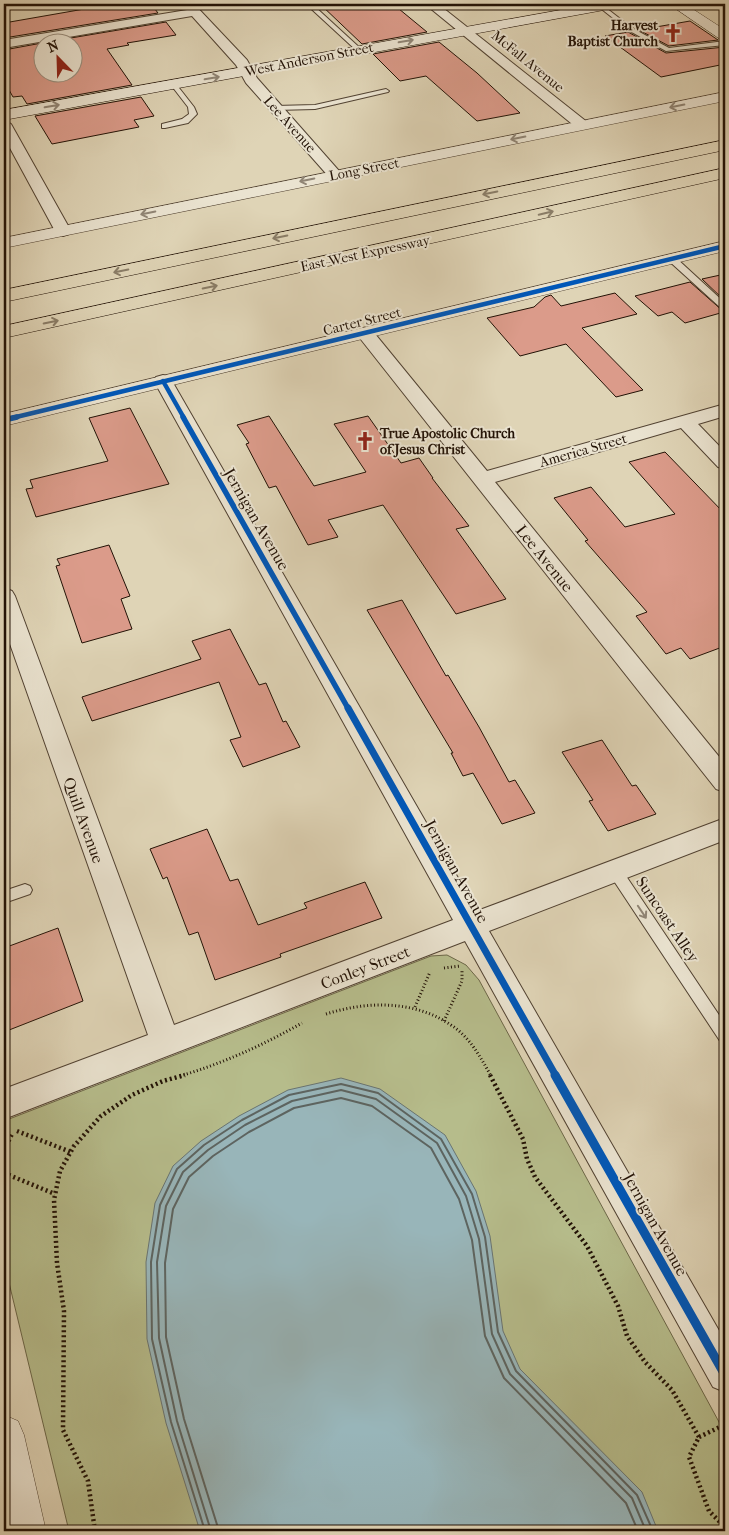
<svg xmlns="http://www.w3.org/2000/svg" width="729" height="1535" viewBox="0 0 729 1535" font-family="'IM FELL French Canon',serif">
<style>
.green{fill:#b6bc8b;stroke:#6c6748}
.water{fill:#98b5b9;stroke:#697471}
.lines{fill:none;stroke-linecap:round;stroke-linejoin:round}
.shore{stroke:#5d6460;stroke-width:2}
.building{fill:#db9b8a;stroke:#221206}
.service-casing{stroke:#514232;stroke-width:2}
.minor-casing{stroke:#514232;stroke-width:2}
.tertiary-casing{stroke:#514232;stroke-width:1}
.secondary-casing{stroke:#221206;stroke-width:1}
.motorway-casing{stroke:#221206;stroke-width:1}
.path-far1{stroke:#221206;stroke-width:3;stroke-dasharray:1 2.5;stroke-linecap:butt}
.path{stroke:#221206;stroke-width:4.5;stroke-dasharray:2 3;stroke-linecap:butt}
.service{fill:#eae3d0;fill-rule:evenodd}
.minor{fill:#eae3d0;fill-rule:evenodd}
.tertiary{fill:#eae3d0;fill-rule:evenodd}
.secondary{fill:#eae3d0;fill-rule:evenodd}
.motorway{fill:#dfd4b6;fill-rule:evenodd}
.cycleway-far3-casing{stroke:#eae3d0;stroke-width:6}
.cycleway-far2-casing{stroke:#eae3d0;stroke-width:8}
.cycleway-far1-casing{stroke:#eae3d0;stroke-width:10}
.cycleway-casing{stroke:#eae3d0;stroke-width:12}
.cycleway-far3{stroke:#0057b8;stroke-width:4.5}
.cycleway-far2{stroke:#0057b8;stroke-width:5.5}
.cycleway-far1{stroke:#0057b8;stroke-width:7}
.cycleway{stroke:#0057b8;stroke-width:9}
.oneway{stroke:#908575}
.oneway2{stroke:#8a7d67}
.labels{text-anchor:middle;stroke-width:4;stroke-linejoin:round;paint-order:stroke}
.far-poi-label{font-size:14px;font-weight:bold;fill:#221206;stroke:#eae3d0;text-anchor:end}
.far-street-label{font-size:14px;fill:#221206;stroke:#eae3d0}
.street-label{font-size:16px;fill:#221206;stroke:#eae3d0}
</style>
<rect width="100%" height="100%" fill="#dfd4b6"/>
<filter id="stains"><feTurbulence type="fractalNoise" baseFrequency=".004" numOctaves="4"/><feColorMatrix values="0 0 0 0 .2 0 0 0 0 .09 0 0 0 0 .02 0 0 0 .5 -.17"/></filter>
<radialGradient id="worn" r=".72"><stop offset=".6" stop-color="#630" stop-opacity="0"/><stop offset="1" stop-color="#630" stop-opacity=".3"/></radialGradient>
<path class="green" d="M447,955L466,965L479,980L725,1433V1531H69L4,1262V1121L431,956Z"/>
<path class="water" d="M341,1078L380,1089L445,1135L476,1191L490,1236L503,1331L520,1369L642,1492L658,1531H200L166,1423L147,1339L146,1262L155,1203L173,1166L201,1141L239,1116L288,1090Z"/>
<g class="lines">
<path class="shore" d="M205,1531L171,1422L152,1339L151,1262L160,1205L177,1169L204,1145L242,1120L289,1095L341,1084L378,1093L441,1139L472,1194L485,1237L498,1332L516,1371L637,1495L653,1531
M211,1531L177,1421L159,1338L157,1262L166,1206L183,1172L208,1150L245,1125L292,1101L341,1090L376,1099L437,1143L466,1196L479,1239L492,1334L510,1374L632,1498L646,1531
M219,1531L184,1419L166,1337L165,1263L173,1209L189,1177L213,1156L249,1132L294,1108L341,1098L372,1106L431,1148L459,1199L472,1240L485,1336L504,1378L626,1503L638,1531"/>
</g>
<path class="building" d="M113,4H151L158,13L4,38V23Z
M320,4H393L427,32L362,44Z
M690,21L718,40L669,46L639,30Z
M166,22L176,35L127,43L129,45L107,49L132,85L27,104L22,96L13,97L4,81V50L42,43V72H72V42H47Z
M628,32L666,53L725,47V64L661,77L605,36Z
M439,42L477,73L520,113L477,121L426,76L400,81L373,54Z
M141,97L154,116L134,120L139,127L52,144L35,116Z
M725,274V301L702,279Z
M690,282L724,312L685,323L672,312L658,316L635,296Z
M615,293L637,314L582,328L643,390L616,397L566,344L520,356L487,318L534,307L545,297L551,295L561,306Z
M130,408L169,484L36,517L26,489L33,488L30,480L108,461L89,418Z
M269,416L314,486L366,472L334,424L368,416L401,463L419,458L433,478H432L469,526L456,529L506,599L456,614L383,505L328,520L338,537L308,545L276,486L269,488L246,444L249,443L237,425Z
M665,452L725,514V646L690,659L681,648L666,654L636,616L647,612L585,541L588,540L554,498L591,487L625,527L675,514L629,462Z
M109,545L130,596L121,599L132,629L82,643L56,566L60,565L57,559Z
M402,600L446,676L448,675L479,727L509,782L515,780L535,813L502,824L473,773L463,776L451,753H453L367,610Z
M230,629L259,685L266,683L283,722L286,721L300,747L243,767L230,740L241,737L219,682L92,721L82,697L201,659L192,641Z
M602,740L632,786L636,785L656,814L608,831L589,801L593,800L562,752Z
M207,829L230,881L238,879L258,925L307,908L304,903L365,882L382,918L280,954L281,957L215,980L198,932L189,935L167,877L163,879L150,849Z
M58,928L83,1001L4,1032V948Z"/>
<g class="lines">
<g class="service-casing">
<path id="service" d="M306,4H312L361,49V51H357Z
M551,4H558L569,12L564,13Z
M601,4L632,28L669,48L725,41V45L666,51L628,30L599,7Z
M172,84H176L194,107L197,114L188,123L165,128H162V124L182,119L189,114L188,107L171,85Z
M386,89L389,91L388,92L315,109L275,110L272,108L275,106L315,105Z
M669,257H675L725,303V310L722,309L669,261Z
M615,865L620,867L725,1024V1043L720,1041L610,875L608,871L610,867Z
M25,884L30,886L32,890L30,894L4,903V891Z"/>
</g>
<g class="minor-casing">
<path id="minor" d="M182,4H194L247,60L257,78L340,172L343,175L340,178H330L246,83L236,65L192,16L4,48V40L187,10Z
M425,4H438L587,122L589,125L587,128H577Z
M4,120L11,124L71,231L69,234L63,236L55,231L4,137Z
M365,328L371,329L487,471L725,404V416L698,424L725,452V469L718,467L681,428L495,482L725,764V792L716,789L359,337L356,333L359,329Z
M163,375L170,377L172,381L477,911L725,818V840L489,931L725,1341V1392L713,1387L465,941L4,1119V1089L148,1035L4,627V588L12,591L15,596L174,1025L453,920L154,381L156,377Z"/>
</g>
<g class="tertiary-casing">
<path id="tertiary" d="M669,4H685L725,30V40L720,39Z
M725,92V101L4,248V238Z
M725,241V251L4,426V414Z
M4,1415L18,1421L24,1435L46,1531H4Z"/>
</g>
<g class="secondary-casing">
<path id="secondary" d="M594,4H622L615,8L4,120V110Z"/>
</g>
<g class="motorway-casing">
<path id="motorway" d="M725,140V150L4,302V290Z
M725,168V178L4,338V326Z"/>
</g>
<path class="path-far1" d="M444,968L460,966
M415,1007L430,972
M326,1014C367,1001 414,1000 451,1025C470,1037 481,1058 491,1076
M444,1021L462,981V971
M180,1076C224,1063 263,1045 302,1023"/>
<path class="path" d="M490,1075L523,1139L527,1159L535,1177L587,1246L618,1306L627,1336L645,1362L672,1390L699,1437L689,1457L709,1511L725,1527
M17,1131L71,1152
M4,1150L13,1132
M4,1173L55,1194
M699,1437L720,1427
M95,1531L88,1481L63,1430L64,1311L57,1263L54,1200L60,1171L74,1146L101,1116L132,1095L163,1081L185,1075"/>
<use href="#service" class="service"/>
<use href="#minor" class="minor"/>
<use href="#tertiary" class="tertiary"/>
<use href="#secondary" class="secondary"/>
<use href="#motorway" class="motorway"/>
<g class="cycleway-far3-casing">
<path id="cycleway-far3" d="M163,381L184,418
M12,418L725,246"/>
</g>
<g class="cycleway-far2-casing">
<path id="cycleway-far2" d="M183,417L349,710
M4,420L17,417"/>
</g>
<g class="cycleway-far1-casing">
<path id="cycleway-far1" d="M348,708L556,1076"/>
</g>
<g class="cycleway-casing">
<path id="cycleway" d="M555,1075L725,1375"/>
</g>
<use href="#cycleway-far3" class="cycleway-far3"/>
<use href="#cycleway-far2" class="cycleway-far2"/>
<use href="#cycleway-far1" class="cycleway-far1"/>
<use href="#cycleway" class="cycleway"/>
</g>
<defs><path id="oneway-shaft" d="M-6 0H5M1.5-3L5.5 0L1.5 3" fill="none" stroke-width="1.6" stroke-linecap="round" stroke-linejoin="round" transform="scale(1.25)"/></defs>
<g class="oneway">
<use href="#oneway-shaft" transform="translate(406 41) rotate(-10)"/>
<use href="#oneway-shaft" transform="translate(212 78) rotate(-10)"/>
<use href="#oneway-shaft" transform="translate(52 106) rotate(-10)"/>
<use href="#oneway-shaft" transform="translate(677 106) rotate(169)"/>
<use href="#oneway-shaft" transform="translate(518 138) rotate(169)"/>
<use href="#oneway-shaft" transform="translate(307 180) rotate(168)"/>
<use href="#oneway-shaft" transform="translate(148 213) rotate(168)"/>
<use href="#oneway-shaft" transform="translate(642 912) rotate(56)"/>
</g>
<g class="oneway2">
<use href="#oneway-shaft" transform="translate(490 193) rotate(168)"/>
<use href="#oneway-shaft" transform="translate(546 213) rotate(-13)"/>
<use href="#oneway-shaft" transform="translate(280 237) rotate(168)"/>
<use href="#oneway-shaft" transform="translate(121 271) rotate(168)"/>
<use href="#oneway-shaft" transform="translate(210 287) rotate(-12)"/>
<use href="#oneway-shaft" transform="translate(51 322) rotate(-12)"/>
</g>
<defs>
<g id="church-bare" transform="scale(1.5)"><path d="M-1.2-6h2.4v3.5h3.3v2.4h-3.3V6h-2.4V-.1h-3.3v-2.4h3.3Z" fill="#8f2418" stroke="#eae3d0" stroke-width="2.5" paint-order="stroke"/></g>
</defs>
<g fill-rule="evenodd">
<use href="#church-bare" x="673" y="33"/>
<use href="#church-bare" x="365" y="441"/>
</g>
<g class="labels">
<g class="far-poi-label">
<text x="658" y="30">Harvest<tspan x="658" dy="16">Baptist Church</tspan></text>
<text x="380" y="438" text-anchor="start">True Apostolic Church<tspan x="380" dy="16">of Jesus Christ</tspan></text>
</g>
<g class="far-street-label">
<text transform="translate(309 59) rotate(-11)" y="5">West Anderson Street</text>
<text transform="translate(528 61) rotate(39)" y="5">McFall Avenue</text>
<text transform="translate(290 124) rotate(48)" y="5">Lee Avenue</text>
<text transform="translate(364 169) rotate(-11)" y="5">Long Street</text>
<text transform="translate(365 253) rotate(-12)" y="5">East-West Expressway</text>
<text transform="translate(362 321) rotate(-14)" y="5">Carter Street</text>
<text transform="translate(583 450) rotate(-16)" y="5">America Street</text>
</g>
<g class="street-label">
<text transform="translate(257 519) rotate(60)" y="6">Jernigan Avenue</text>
<text transform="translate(545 558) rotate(51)" y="6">Lee Avenue</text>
<text transform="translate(84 820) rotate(70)" y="6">Quill Avenue</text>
<text transform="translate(457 871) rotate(61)" y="6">Jernigan Avenue</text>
<text transform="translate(668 919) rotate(56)" y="6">Suncoast Alley</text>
<text transform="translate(365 967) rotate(-21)" y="6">Conley Street</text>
<text transform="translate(656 1224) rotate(61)" y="6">Jernigan Avenue</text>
</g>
</g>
<rect width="729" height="1535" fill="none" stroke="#dfd4b6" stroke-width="20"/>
<rect x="5" y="5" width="719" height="1525" fill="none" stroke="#221206" stroke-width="2.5"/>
<rect x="10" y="10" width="709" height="1515" fill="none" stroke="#221206"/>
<g transform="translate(58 58) rotate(337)"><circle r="24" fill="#eae3d0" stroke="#9a8f7f"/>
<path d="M0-4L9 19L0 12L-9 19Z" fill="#8f2418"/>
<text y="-8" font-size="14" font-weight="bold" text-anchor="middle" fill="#221206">N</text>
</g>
<rect width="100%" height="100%" filter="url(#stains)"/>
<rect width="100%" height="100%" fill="url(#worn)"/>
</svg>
